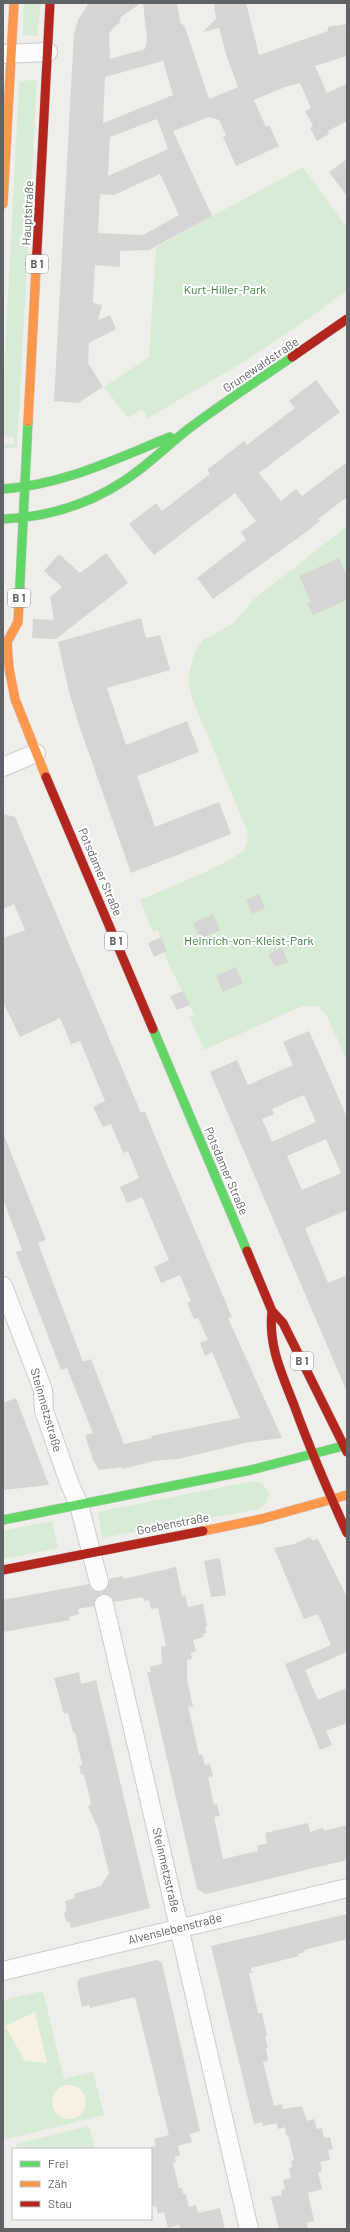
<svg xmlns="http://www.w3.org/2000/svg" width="350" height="2232" viewBox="0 0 350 2232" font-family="Barlow,sans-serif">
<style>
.green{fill:#d8ebd6;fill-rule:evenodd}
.sand{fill:#f6f1e1}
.building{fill:#d6d5d3;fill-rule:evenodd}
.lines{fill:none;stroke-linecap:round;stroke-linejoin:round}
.street-casing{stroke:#cbcccc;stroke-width:20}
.fast-casing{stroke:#cacacb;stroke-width:10}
.slow-casing{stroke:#cacacb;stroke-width:10}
.jam-casing{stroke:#cacacb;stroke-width:10}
.street{stroke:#fdfcfc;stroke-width:18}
.fast{stroke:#63d668;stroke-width:9}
.slow{stroke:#ff974d;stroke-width:9}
.jam{stroke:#b3261e;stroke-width:9}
.labels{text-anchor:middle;stroke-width:4;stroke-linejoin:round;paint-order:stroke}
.shield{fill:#fff;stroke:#8f9295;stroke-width:1}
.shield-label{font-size:11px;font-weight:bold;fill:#5f6368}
.street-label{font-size:12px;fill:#5f6368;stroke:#fff}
.park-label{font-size:12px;fill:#348238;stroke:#fff}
</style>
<rect width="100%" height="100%" fill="#efeeea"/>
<path class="green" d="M24,3H41L37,36L23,35Z
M37,79L17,448L3,449V396L19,82ZM4,436L14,437V444H4Z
M303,167L347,228V290L308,319L247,360L148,418L142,409L128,418L104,387L149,357L156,247Z
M347,526V1061L327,1016L318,1006H302L204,1050L190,1017L194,1015L167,961L158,930L153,932L140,900C158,892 238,861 245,848C248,843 248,836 247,830L192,698L188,678L194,654L203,640L233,624L253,600Z
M254,1481L262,1483L269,1493L267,1502L259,1509L102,1538L98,1512Z
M52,1521L58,1548L3,1559V1531Z
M43,1991L64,2079L93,2072L104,2115L3,2140V2000Z
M89,2126L95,2149H18L16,2144Z"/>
<path class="sand" d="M35,2012L47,2063L25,2061L5,2026Z
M52 2102a17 17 0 1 1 34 0a17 17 0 1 1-34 0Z"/>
<path class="building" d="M89,3H141L121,17L119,24L114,27L109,34L110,59L145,49L147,40L143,3H177L180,22L185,27L209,99L238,87L226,54L219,28L203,32L216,19L214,3H246L259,55L328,31V27L347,24V56L315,66L327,93L347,84V121L328,131L329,134L317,141L310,128L313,126L305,111L311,108L300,83L285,87L254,100L266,127L269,125L279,146L236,166L223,137L226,135L219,120L209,117L173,131L212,216L149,250L120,251V267L95,265L93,303L102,305L98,320L110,315L116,329L89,343L88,363L103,387L78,403L54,401L74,33L78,20ZM163,61L173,95L103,123L105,77ZM157,119L168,149L108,176L110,137ZM160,174L179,215L143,235L98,233L100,194L114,195Z
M347,159V196L329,172Z
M316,380L340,412L259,473L281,501L296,489L302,496L347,462V497L318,519L320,521L305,533L213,599L197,578L246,540L241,532L256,521L235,493L154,555L129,524L156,503L162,511L210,474L207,470L244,441L247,445L295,408L289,401Z
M106,553L128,583L56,639L32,638L33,619L54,620L50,597L62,587L44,571L59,554L80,573Z
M339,558L347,576V600L313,615L307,603L311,602L299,576Z
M141,618L146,638L160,635L170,670L107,688L126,745L187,721L199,752L137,776L155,827L219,802L231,834L131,873L80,728L69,692L58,642Z
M3,814L15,817L141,1113L145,1111L151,1127L232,1317L228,1318L282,1438L249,1442L178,1459L154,1461L122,1469V1467L99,1470L93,1460L85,1435L93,1433L67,1368L61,1370L16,1252L22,1250L3,1199V1133L46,1240L38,1243L83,1362L91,1359L124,1444L152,1438L151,1436L240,1418L212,1352L205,1356L200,1343L208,1340L198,1318L194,1319L187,1303L191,1301L180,1275L161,1283L154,1267L169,1260L142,1197L127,1203L120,1187L139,1178L128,1151L123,1153L111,1124L103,1127L93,1107L105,1101L80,1041L71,1044L60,1018L20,1037L3,1002V938L25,930L14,904L3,909Z
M259,894L265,908L252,914L246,900Z
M213,914L220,930L200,939L193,923Z
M161,937L167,951L154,957L148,943Z
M282,948L288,962L275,967L268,954Z
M236,967L243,983L223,992L216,976Z
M183,991L190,1005L177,1010L170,996Z
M309,1031L347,1117V1210L305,1228L328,1283L347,1275V1392L210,1072L237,1060L248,1085L293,1065L283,1042ZM304,1095L316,1122L272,1142L262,1119L274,1114L272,1109ZM326,1139L341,1173L302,1190L287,1156Z
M16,1398L49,1485L3,1490V1403Z
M310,1537L312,1540L318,1539L347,1597V1652L305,1670L318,1700L347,1688V1723L326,1731L332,1745L320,1750L285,1664L331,1645L318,1614L304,1619L274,1548L294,1544Z
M220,1558L226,1595L211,1597L204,1561Z
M176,1567L182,1596L185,1595L188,1607L203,1604L207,1626H205L206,1633L203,1634L204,1637L193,1640L196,1651L191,1652L192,1659L187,1660V1679L193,1707L188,1706L199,1755L202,1754L205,1765L210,1764L213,1776L208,1777L214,1805L217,1804L220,1816L214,1817L223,1859L258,1851L257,1846L267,1843L265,1833L308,1823L310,1832L323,1828L324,1831L347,1825V1860L206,1894L197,1889L147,1672H151L150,1667L162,1664L161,1647L166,1646L158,1608L151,1609L149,1600L144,1601L143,1597L114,1602L111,1597L102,1594L97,1597L94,1606L78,1609L79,1614L69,1617L70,1620L3,1632V1600L89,1584L92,1590L101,1592L107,1589L109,1579L123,1576V1579Z
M79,1672L81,1684L96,1680L150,1908L71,1928L70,1923L66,1921L64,1914L67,1910L65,1901L75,1898L74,1894L101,1886L109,1873L98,1828L88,1807L91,1803L84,1775L81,1774L79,1767L82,1764L75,1733L73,1732L68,1713L64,1714L54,1678Z
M347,1914V1939L304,1950L305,1952L298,1954L299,1956L251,1968L252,1973H249L258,2013H262L267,2035L265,2036L268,2048H266L268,2061L263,2062L274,2106L282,2104L283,2109L302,2106L307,2121L314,2119L317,2129L322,2128L324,2138L330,2137L333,2149L328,2150L330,2160L320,2162L322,2171L318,2172L322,2189L308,2193L314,2221L307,2223L308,2229H279L271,2197L282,2195L281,2190L285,2189L283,2180L291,2178L289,2168L292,2167L291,2161L294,2160L288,2135H286L285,2127L278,2129L277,2123L263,2126L262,2122L254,2124L211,1946Z
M157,1960L162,1963L200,2131L190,2134L192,2142L178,2146L180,2155L175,2156L176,2162L173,2163L179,2188H182L183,2194H186L189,2207L196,2205L198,2213L220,2208L225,2229H180L179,2225L168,2228L164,2212L158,2214L156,2206L153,2207L151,2198V2149L149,2148L156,2146L154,2139L169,2135L135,1997L90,2008L89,2005L82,2007L77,1983L80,1978Z"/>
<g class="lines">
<g class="street-casing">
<path id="street" d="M3,54L48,52
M3,767L36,753
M3,1286L43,1390L44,1411L70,1485L79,1505L99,1582
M104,1604L249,2229
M3,1971L347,1888"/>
</g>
<g class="fast-casing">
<path id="fast" d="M3,489C63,485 115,459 170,437
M3,519C55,517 102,500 143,467C158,455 172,442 187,430C221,404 257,381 292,357
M19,603L28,422
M153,1029L247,1251
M3,1520L251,1470L347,1445"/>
</g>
<g class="slow-casing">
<path id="slow" d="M3,204L14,3
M28,422L36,269
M19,603L18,622L7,642L9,668L15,699L46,777
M203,1531L261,1519L347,1495"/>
</g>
<g class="jam-casing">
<path id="jam" d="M36,269L50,3
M292,357L347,319
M46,777L153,1029
M247,1251L272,1311L283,1323L347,1452
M272,1311C268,1346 282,1374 294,1405C310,1449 328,1491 347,1533
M3,1570L203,1531"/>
</g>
<use href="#street" class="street"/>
<use href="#fast" class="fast"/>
<use href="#slow" class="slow"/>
<use href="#jam" class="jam"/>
</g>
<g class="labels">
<g class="shield">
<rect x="26" y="255" width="22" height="18" rx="3"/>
<rect x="8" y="589" width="22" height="18" rx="3"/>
<rect x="105" y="932" width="22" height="18" rx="3"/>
<rect x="291" y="1352" width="22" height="18" rx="3"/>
</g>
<g class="shield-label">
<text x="37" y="268">B 1</text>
<text x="19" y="602">B 1</text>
<text x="116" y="945">B 1</text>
<text x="302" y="1365">B 1</text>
</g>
<g class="street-label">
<text transform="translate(28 213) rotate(-87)" y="4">Hauptstraße</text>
<text transform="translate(261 365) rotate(-34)" y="4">Grunewaldstraße</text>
<text transform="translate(100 872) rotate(67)" y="4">Potsdamer Straße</text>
<text transform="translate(226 1171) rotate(67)" y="4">Potsdamer Straße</text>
<text transform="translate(46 1410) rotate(74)" y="4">Steinmetzstraße</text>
<text transform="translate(173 1524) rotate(-11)" y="4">Goebenstraße</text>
<text transform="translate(166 1870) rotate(77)" y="4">Steinmetzstraße</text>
<text transform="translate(175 1929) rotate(-14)" y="4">Alvenslebenstraße</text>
</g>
<g class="park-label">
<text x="225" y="294">Kurt-Hiller-Park</text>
<text x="249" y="945">Heinrich-von-Kleist-Park</text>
</g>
</g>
<rect width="350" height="2232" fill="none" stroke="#5f6368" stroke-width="8"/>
<rect x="12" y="2148" width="140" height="72" fill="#ffffff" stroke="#bfc1c3"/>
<rect x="20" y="2161" width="20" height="6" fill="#63d668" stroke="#bfc1c3"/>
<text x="48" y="2168" font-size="12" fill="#5f6368">Frei</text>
<rect x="20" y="2181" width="20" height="6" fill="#ff974d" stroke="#bfc1c3"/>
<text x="48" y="2188" font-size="12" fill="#5f6368">Zäh</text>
<rect x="20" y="2201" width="20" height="6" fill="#b3261e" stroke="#bfc1c3"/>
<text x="48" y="2208" font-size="12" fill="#5f6368">Stau</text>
</svg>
